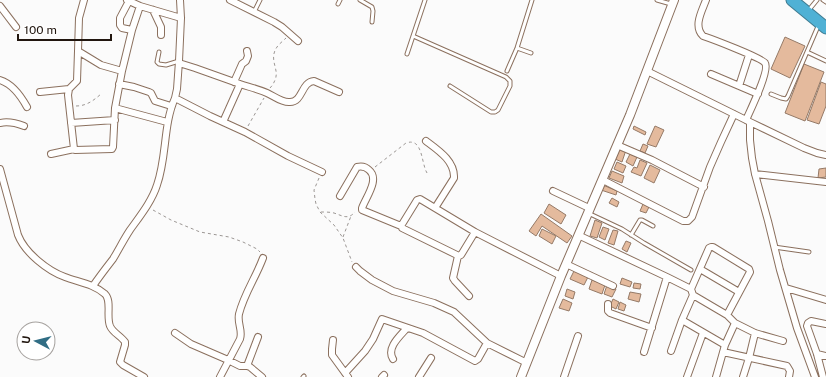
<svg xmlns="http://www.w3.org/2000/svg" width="826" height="377" viewBox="0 0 826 377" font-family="'Public Sans',sans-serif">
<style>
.building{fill:#e4ba9d;stroke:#957a67}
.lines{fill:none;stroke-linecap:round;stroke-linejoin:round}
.lane-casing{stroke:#8b705e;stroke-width:5}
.street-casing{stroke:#8b705e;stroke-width:8}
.secondary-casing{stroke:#8b705e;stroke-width:10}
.highway-casing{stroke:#407b90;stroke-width:13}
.path{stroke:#9c9794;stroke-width:1;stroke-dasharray:3 3;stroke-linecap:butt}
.lane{stroke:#fff;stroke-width:3}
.street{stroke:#fff;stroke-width:6}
.secondary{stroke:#fff;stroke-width:8}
.highway{stroke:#50b1d5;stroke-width:11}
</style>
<rect width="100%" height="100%" fill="#fbfbfb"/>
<path class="building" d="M785,37L805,46L790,78L771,69Z
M804,64L824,72L805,121L785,113Z
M821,82L826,84V106L819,124L807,120Z
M634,126L646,132L645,135L633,129Z
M655,126L664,130L656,147L647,144Z
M643,144L648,146L645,153L640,151Z
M620,148L626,150L622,162L615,159Z
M630,154L637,157L633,166L626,162Z
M640,160L647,163L641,176L631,172L634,167L637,168Z
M617,162L626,166L623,173L614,169Z
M650,165L660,170L654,183L644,178Z
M826,168V177L818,178L819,169Z
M612,171L624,176L622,183L609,178Z
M603,185L617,191L616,195L601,190Z
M612,198L619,202L617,207L609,203Z
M549,204L566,215L561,224L544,213Z
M643,204L649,207L646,213L640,211Z
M541,214L572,236L567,243L542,226L536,236L529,231Z
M595,220L602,223L597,238L590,236Z
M603,227L609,229L605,240L599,237Z
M542,229L556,236L552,244L539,236Z
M613,230L618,231L614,245L608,243Z
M626,241L631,243L627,252L622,249Z
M574,271L588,277L584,285L570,279Z
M622,278L632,282L630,287L620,284Z
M592,280L605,285L602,294L589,289Z
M634,283L641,284L640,289L633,288Z
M607,285L616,289L612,297L604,294Z
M567,289L575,292L573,299L565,296Z
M630,292L641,294L639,302L628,299Z
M563,299L572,303L569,311L559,308Z
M613,299L619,302L616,309L610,306Z
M620,302L626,305L624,311L618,309Z"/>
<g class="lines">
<g class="lane-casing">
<path id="lane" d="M360,0L372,7L373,11L372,22
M657,0L671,4
M823,0L826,2
M338,4L340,0
M808,11L817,0
M254,12L260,0
M413,36L506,77L510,81V86L498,110L495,112H491L450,86
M517,48L531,53
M159,52L157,62L159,64L166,65L179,61
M807,52L826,61
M407,54L425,0
M507,71L517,48L532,0
M771,94L781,98L786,99L788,96L819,24
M588,213L622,229L644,243L691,270
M631,235L640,220H642L653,226
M774,247L809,252
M303,377L304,376"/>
</g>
<g class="street-casing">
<path id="street" d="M84,0L79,18L78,51L101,65L122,71L115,108L167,122
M127,0L140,6L181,18
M180,0L181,18L179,61L177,89L175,98L210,116L245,132L288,156L322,172
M230,0L274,22L282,27L298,41
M706,0C702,11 693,26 703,36C712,39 762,58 765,63C770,70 750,111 746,120
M129,1L120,18V25L122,28L132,30
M0,6L16,27
M153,10L161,27V35
M179,63L195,68L240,84L223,122
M122,71L132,30L140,6
M647,71L734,114L750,122V140L752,158L755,174L768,221L780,270L797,328L815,377
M711,74L758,94
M0,80C13,84 21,96 27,107
M234,82L242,64L246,61L248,56L247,51
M119,84L134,87L149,92L151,93L155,101L171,106
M240,84C249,87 258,89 267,93C274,96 282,103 290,102C303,102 301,82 314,81L339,92
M739,86L749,55
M40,92L69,89
M750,122L804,148L817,153L826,155
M0,123C9,121 16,123 24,126
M71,123L115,120
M426,141C438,150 455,161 454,178L435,208
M617,145L652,160L704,187
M74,149L68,95L69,89L77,81L78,51
M51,154L74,149L75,150L112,149L113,147L115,108
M0,169L18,235C25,253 48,271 65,277C78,282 94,284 105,294C112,301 106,316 110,326C113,333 121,336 125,342V345L120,362L123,365L144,377
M755,174L826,182
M603,180L683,221H688L692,217L710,167L721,142L734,114
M553,191L589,208
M340,196L357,167C361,166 365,166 369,170C380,179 366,197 362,208V210L401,226
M475,232L461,255L459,256L402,228L401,226L417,200L420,199L475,232L561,276
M578,235L667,277L691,289L693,295L727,315L735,323L725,345L716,377
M458,256L453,278L455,281L469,296
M566,264L613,286
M356,267L360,271L372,280L393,291L434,303L454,312L487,343L527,363
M700,269L739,292
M93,286C99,277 106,268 113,259C119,249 124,239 130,230C140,216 152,201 157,185C167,157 163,125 175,98
M786,288L826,300
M691,289L709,248L711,247H713L749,269L750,272L727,315
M608,304V311L610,313L652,328
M682,320L725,345
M735,323L755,333L783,341
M175,333L191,344L228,360L240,366H247L250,367L262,377
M333,340L332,349V355L348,377
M671,351L682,320L693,295
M644,352L667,277
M723,352L787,366L790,371L789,377
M817,354L826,356
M393,359C386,348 400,336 407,328
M247,366L258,337
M345,373L365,351L373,339L382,319L423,333L475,361L478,359L487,343
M220,377L240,339C243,330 237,324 239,314C244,294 256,277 263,258
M382,377L384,375
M419,377L431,358
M564,377L578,336
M687,377L703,333
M743,377L749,358L755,333
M823,377L817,354L807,326L808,323L811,321L826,324"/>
</g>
<g class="secondary-casing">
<path id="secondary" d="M521,377L561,276L630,115L674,0"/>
</g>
<g class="highway-casing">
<path id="highway" d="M792,0L826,28"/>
</g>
<path class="path" d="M270,88C272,86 274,83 275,80C280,69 268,60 277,47C279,44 283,41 286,38
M76,106C86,106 93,101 101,94
M248,126L264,98
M375,167L406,143C423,137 421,163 427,173
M319,178L314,190L315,199L316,204L320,212L334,225L343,238L352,262
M153,210L171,220L200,232L229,237L243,242L257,249L260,252
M321,212C325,212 330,212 334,213C343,216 348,220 355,212
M343,237L351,216"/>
<use href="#lane" class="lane"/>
<use href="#street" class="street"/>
<use href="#secondary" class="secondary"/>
<use href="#highway" class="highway"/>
</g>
<g transform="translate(36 341) rotate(277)"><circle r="19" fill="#ffffff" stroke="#a6a29f"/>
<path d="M0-3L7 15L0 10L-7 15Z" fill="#306d84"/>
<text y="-6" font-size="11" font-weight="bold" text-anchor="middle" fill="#21160f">U</text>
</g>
<path d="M18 34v6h93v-6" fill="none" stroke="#21160f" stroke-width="2"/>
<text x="24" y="34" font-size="12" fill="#21160f" stroke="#ffffff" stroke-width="3" paint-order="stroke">100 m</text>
</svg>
